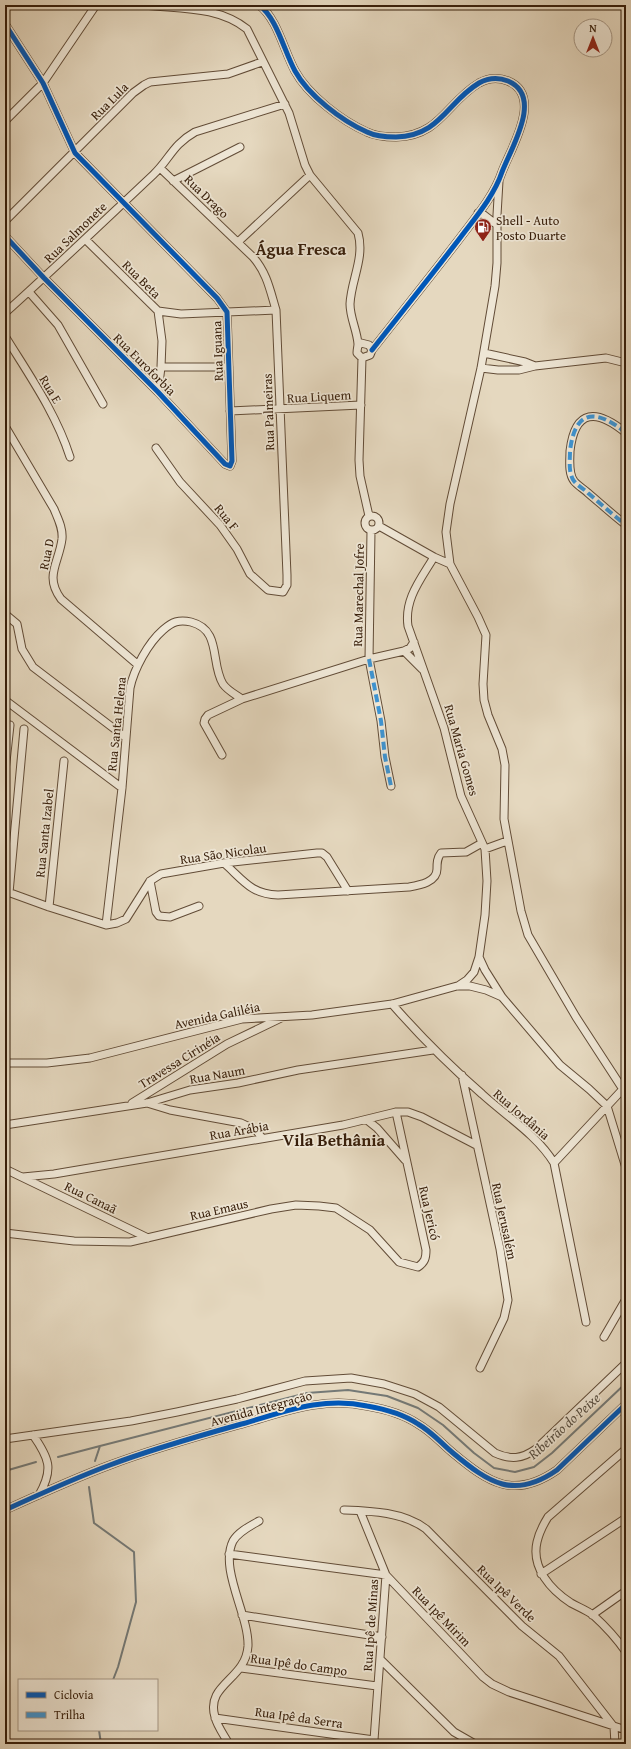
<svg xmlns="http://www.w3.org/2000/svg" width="631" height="1749" viewBox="0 0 631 1749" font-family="'Gentium Book Plus',serif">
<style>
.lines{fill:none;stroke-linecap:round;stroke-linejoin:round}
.stream{stroke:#747976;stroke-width:2}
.minor-casing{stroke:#624c37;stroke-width:9}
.minor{stroke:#eee6d5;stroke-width:7}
.quiet{stroke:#3e94d2;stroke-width:4;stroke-dasharray:8 4;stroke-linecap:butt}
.cycleway-casing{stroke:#eee6d5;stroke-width:8}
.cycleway{stroke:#0057b8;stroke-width:5}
.labels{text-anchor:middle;stroke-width:3.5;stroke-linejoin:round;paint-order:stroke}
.street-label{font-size:13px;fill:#371e0a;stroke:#eee6d5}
.poi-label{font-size:13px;fill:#371e0a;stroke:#eee6d5;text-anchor:start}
.water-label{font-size:14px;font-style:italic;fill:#554c40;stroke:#eee6d5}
.district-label{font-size:17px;font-weight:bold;fill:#371e0a;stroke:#eee6d5}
</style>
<rect width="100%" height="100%" fill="#e5d8bf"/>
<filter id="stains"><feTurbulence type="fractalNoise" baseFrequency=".005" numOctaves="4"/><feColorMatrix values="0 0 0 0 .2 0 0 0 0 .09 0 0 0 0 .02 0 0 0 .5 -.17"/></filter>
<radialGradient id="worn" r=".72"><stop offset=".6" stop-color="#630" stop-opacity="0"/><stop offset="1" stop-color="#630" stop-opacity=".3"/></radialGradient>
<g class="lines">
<path class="stream" d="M58,1457L100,1446
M95,1461L100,1446L307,1393L348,1390L387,1396L418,1408L443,1425L474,1453L494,1468L515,1472L534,1467L552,1453L626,1383
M5,1471L36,1462
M89,1487L94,1523L134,1552L136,1602L118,1667L113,1680
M99,1730L101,1744"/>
<g class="minor-casing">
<path id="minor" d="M145,5C180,9 218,6 247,29L289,113L305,165L310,175L358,233C365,258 351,280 350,304C350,318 357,330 358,344C358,347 357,349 357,353L362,358L370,355L372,350L369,345L361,343L358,346
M259,5C277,18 284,51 295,71C308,95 342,121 367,132C375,136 386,137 396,137C440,136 447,102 479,83C488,78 498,77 508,81C544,96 511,148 502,172C494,196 475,218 460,238C431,276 401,313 372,350
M5,24L43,83L75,153L217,298L227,312L232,461L230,466L225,464L158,392L44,278L5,236
M5,121L43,83L96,5
M173,181L240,147
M478,213L484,215L497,225
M5,221L133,93L144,85L150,82L228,74L262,62
M86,240L158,311L162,341L161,367L158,392
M238,242L310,175
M29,292L58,325L103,404
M158,311L181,314L276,310
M5,313C55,268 104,221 153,175C170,159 172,145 195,132L285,104
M5,336C29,375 56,413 70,457
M484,353L525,362L535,366
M362,358L359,460L360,476L369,516
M161,367H229
M481,368L498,370H519L535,366L606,358L626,363
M230,411L361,405
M5,426L54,509C58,519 63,528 62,539C59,563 44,576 61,599L137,664
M626,433C597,409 575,408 570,451C570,460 568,473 574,481C578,486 584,489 588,493C601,504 613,515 626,525
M156,448L180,482L220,525L237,549L250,574L268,590L283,592L287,585V575L276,310C270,290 267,273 253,257L160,168
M365 523a7 7 0 1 1 14 0a7 7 0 1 1-14 0Z
M379,526L434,557L450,564L478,617L486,635L483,684L484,700L488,715L502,749L505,765L504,819L521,911L528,935L576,1017L626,1094
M371,531L369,659L381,721L385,757L391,786
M5,537V540
M434,557C421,579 404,599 408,626L444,728L461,796L485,849L487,881L485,915L479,957L474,972L467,980L458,986
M450,564L446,532L450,504L481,368L495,286L497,263V215L499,181
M5,614L17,624L22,649L33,667L125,737
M404,651L422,669
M5,700L122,788
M222,755L204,723L205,719L208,715L242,699L369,659L404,651L410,648L414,642
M5,771L10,725
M485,849L507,841
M224,863C244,881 251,894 278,895L409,887C420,885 437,882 437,869C437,863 437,858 441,853L466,852L482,843
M150,881L156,912L159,916L170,917L199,906
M5,891L49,907L106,925L117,923L126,919L150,881L161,874L224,863L317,853H322L327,857L348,891
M9,893L24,729
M49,907L64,761
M106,925L122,788L130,688C134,669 148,643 163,630C172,622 179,619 191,622C222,630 210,663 223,684C228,691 235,694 242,699
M479,957L485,970L502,997L560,1065L589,1089L607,1106L626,1168
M392,1004C420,1036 450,1066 482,1094C506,1116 537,1135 554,1163L586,1322
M5,1063H47L90,1058L242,1019L312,1015L392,1004L457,986H470L486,990L502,997
M462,1075L500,1249L508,1300L504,1318L480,1368
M132,1103L227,1044L281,1018
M147,1103L170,1110L241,1123L256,1130L262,1138
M367,1120L377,1128L405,1160
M5,1125L147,1103L190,1090L238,1083L298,1070L433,1050
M554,1163L623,1089
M5,1169L148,1238
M23,1177L54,1174L343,1125L396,1112H408L422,1117L476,1145
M5,1233L74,1241L130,1242L271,1209L296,1205L319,1206L336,1208L350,1217L370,1230L399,1262L418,1267C425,1262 426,1258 426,1250L396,1112
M604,1337L626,1299
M33,1435C49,1458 54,1469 39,1495
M5,1439L131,1421L177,1412L237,1399L305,1381L351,1378L384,1384L415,1394L439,1407L495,1453C511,1460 522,1459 536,1449L626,1363
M626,1449L548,1517C543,1525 539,1533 537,1542C531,1568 551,1590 571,1603C578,1607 586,1610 593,1615C604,1625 617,1639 626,1652
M5,1510C40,1494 75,1478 110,1465C152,1449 195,1437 238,1425C282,1413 321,1396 367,1406C385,1409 403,1414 418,1424C432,1432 441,1443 453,1453C489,1483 514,1500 557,1470L626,1404
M344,1510C372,1511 403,1512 426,1529L522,1626L559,1656L614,1727L615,1744
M360,1511L386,1575L374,1740L371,1744
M229,1554L386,1575L483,1677L492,1684L509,1692L626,1730
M541,1574L626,1518
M242,1615L382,1637
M592,1615L626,1591
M380,1659L454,1732L475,1744
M241,1668L377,1686
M215,1718L374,1740L377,1744
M229,1744C224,1735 217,1726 215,1717C205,1684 246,1680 248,1646C249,1615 219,1569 233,1541C238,1532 250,1526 259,1521"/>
</g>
<use href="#minor" class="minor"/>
<path class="quiet" d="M626,433C597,409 575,408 570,451C570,460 568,473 574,481C578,486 584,489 588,493C601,504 613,515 626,525
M369,659L381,721L385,757L391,786"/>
<g class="cycleway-casing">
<path id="cycleway" d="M259,5C277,18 284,51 295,71C308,95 342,121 367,132C375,136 386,137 396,137C440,136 447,102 479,83C488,78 498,77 508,81C544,96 511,148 502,172C494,196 475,218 460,238C431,276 401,313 372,350
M5,24L43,83L75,153L217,298L227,312L232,461L230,466L225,464L158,392L44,278L5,236
M5,1510C40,1494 75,1478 110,1465C152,1449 195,1437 238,1425C282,1413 321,1396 367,1406C385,1409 403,1414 418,1424C432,1432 441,1443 453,1453C489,1483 514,1500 557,1470L626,1404"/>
</g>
<use href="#cycleway" class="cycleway"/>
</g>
<defs>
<g id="fuel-pin" transform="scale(0.9)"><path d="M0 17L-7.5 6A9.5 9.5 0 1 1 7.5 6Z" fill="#8f2418" stroke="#eee6d5"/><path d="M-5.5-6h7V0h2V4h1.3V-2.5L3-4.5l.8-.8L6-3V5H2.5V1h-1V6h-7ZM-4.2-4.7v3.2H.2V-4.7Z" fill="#fff"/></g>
</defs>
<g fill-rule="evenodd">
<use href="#fuel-pin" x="483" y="227"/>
</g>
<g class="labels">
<g class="street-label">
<text transform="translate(109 101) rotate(-45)" y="5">Rua Lula</text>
<text transform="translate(207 196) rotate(44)" y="5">Rua Drago</text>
<text transform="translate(75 232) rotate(-44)" y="5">Rua Salmonete</text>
<text transform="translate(142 279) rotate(45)" y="5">Rua Beta</text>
<text transform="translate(217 351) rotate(-92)" y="5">Rua Iguana</text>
<text transform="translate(145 364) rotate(45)" y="5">Rua Euroforbia</text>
<text transform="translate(51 389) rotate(59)" y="5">Rua E</text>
<text transform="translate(319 396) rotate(-3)" y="5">Rua Liquem</text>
<text transform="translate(268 412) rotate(-92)" y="5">Rua Palmeiras</text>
<text transform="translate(227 517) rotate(51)" y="5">Rua F</text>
<text transform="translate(46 554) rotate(-78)" y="5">Rua D</text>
<text transform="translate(358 595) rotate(-89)" y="5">Rua Marechal Jofre</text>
<text transform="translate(116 724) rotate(-84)" y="5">Rua Santa Helena</text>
<text transform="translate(462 750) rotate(74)" y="5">Rua Maria Gomes</text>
<text transform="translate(44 833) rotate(-84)" y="5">Rua Santa Izabel</text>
<text transform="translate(223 853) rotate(-8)" y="5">Rua São Nicolau</text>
<text transform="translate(217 1015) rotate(-12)" y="5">Avenida Galiléia</text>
<text transform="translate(179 1060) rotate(-32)" y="5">Travessa Cirinéia</text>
<text transform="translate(217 1074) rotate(-10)" y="5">Rua Naum</text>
<text transform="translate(522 1114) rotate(41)" y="5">Rua Jordânia</text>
<text transform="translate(239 1130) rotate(-10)" y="5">Rua Arábia</text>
<text transform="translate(91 1197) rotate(26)" y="5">Rua Canaã</text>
<text transform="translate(219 1209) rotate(-13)" y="5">Rua Emaus</text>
<text transform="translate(430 1213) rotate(77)" y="5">Rua Jericó</text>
<text transform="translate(505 1221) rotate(78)" y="5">Rua Jerusalém</text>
<text transform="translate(261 1408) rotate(-15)" y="5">Avenida Integração</text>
<text transform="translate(507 1593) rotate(44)" y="5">Rua Ipê Verde</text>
<text transform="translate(442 1616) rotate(46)" y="5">Rua Ipê Mirim</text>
<text transform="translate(370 1625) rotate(-86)" y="5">Rua Ipê de Minas</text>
<text transform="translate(299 1664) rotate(8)" y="5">Rua Ipê do Campo</text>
<text transform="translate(299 1717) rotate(8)" y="5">Rua Ipê da Serra</text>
</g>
<g class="poi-label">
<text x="496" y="225">Shell - Auto<tspan x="496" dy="15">Posto Duarte</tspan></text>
</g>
<g class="water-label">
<text transform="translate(564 1426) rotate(-42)" y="5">Ribeirão do Peixe</text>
</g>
<g class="district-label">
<text x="301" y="255">Água Fresca</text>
<text x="334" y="1146">Vila Bethânia</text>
</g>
</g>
<rect width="631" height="1749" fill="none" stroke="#e5d8bf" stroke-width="20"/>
<rect x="6" y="6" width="619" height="1737" fill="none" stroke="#371e0a" stroke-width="2"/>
<rect x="10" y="10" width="611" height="1729" fill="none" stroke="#371e0a"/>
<rect x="18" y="1679" width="140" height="52" fill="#eee6d5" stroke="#a59684"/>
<rect x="26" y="1692" width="20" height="6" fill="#0057b8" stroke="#a59684"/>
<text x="54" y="1699" font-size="12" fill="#371e0a">Ciclovia</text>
<rect x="26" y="1712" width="20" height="6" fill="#3e94d2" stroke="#a59684"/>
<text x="54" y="1719" font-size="12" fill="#371e0a">Trilha</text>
<g transform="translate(593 38)"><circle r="19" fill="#eee6d5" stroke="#a59684"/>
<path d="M0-3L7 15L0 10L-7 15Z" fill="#8f2418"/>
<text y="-6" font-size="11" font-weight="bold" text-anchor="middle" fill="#371e0a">N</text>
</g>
<rect width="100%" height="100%" filter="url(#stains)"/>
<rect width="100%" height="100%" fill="url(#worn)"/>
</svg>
